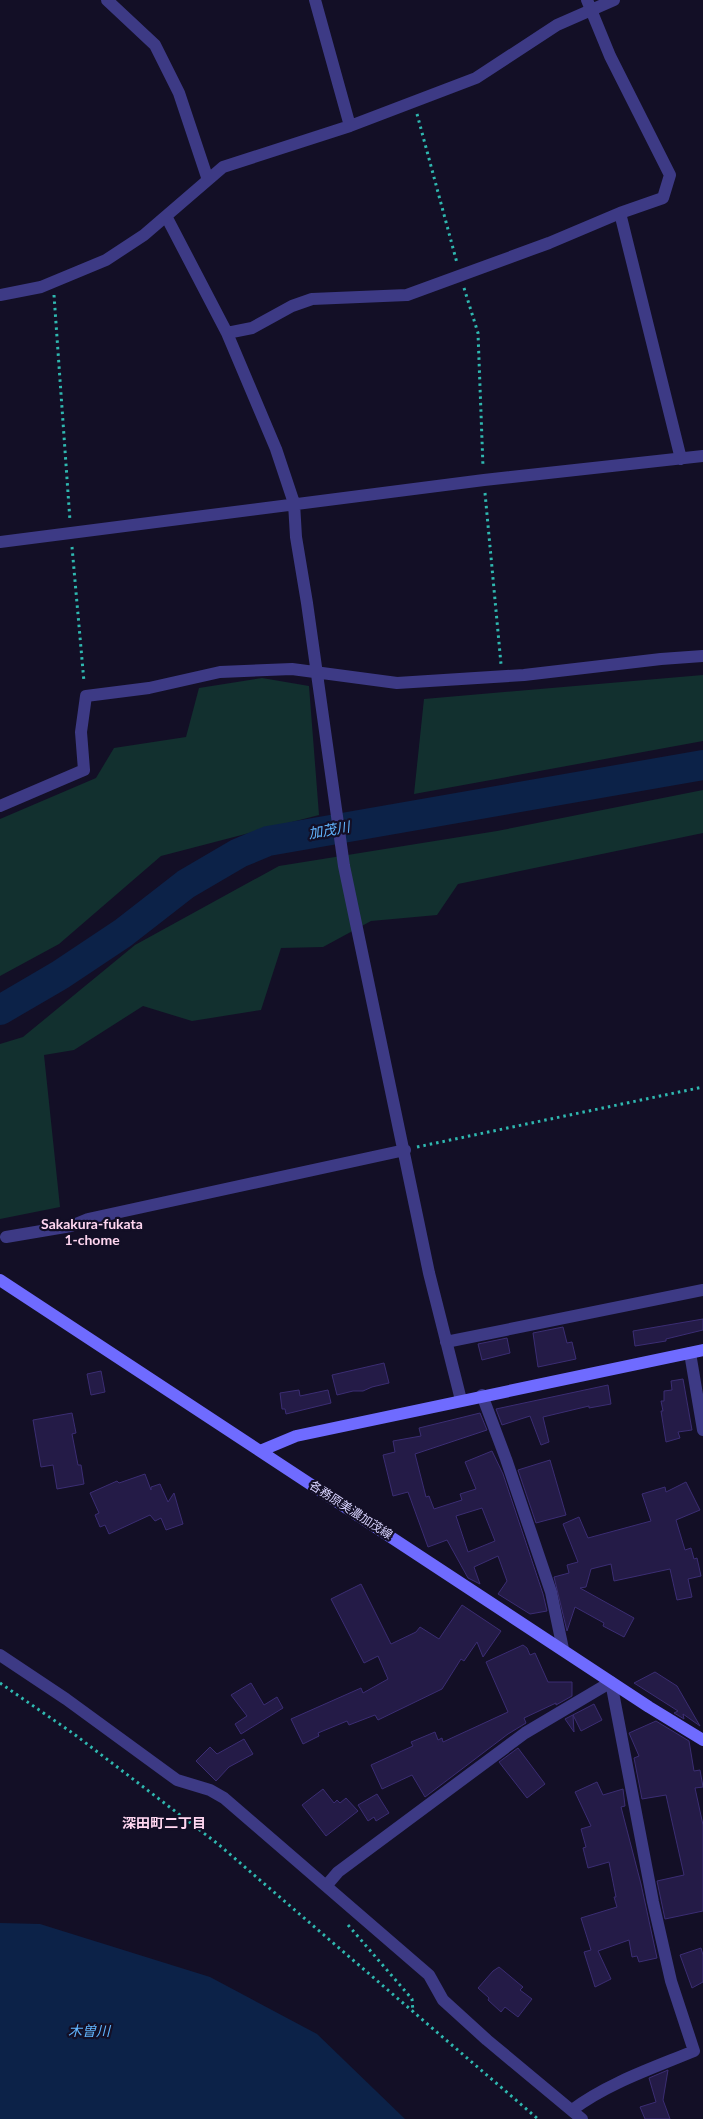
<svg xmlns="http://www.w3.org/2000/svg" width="703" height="2119" viewBox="0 0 703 2119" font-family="Lato,'Noto Sans JP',sans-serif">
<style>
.green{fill:#12302f}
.water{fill:#0c2248}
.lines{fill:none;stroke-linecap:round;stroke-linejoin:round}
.river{stroke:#0c2248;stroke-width:30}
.building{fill:#241b47;stroke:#3b2d73;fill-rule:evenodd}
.path{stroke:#2fb8b0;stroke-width:3;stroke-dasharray:2.5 4;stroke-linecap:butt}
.street{stroke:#3d3a85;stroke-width:12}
.secondary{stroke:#6f6bff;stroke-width:12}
.labels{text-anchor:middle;stroke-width:4.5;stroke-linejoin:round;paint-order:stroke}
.street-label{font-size:12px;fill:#d9d4ff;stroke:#130f26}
.water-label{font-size:14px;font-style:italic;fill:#62b6ff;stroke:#130f26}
.neighbourhood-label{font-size:14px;font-weight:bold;fill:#ffd6f0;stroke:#130f26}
</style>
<rect width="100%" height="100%" fill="#130f26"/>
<path class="green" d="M703,675V741L414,794L424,699Z
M262,678L309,686L319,815L161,856L59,944L0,976V819L96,778L114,748L186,737L199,688Z
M703,790V833L458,884L437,915L371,921L323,947L281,948L261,1010L192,1021L143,1006L74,1050L44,1055L60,1207L0,1219V1044L23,1037L135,945L279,866L497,831Z"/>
<path class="water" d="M0,1923L40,1924L210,1977L317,2034L405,2119H0Z"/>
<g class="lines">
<path class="river" d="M0,1010L60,975L123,933L186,884L239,853L268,841L703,765"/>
</g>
<path class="building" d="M703,1319V1330L666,1339V1341L635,1346L633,1331Z
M563,1327L567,1343L572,1342L576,1359L538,1367L533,1333Z
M507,1338L510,1353L482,1360L478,1344Z
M384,1363L389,1383L372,1387L363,1391H353L337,1395L332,1375Z
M101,1371L105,1392L91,1395L87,1374Z
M683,1379L692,1430L678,1432L680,1438L666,1442L661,1411H663L661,1401H664V1391L672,1390L671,1381Z
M608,1385L611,1404L589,1408V1406L543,1417L549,1442L541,1445L530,1416L502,1425L496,1409Z
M299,1390L300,1396L328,1390L331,1403L286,1414L285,1409H282L280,1393Z
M72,1413L76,1433L72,1434L78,1465H81L84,1484L57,1489L53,1465L41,1467L33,1420Z
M480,1413L487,1430L415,1454L426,1497L429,1496L434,1509L462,1500L460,1494L476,1489L465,1462L492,1451L503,1474L543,1594L547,1611L530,1614L498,1594L507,1581L498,1556L474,1567L480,1584L468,1578L447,1540L428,1547L408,1492L393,1496L383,1455L395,1452L393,1441L421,1436L419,1428ZM482,1508L495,1541L468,1552L456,1516Z
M550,1460L566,1515L536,1523L518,1470Z
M145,1474L151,1490V1487L160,1484L168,1502L174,1493L183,1524L166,1530L161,1518L155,1521L150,1515L109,1534L105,1525L100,1527L95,1515L99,1513L90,1493L117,1481L119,1483Z
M686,1482L700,1510L676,1520L685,1550L691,1548L694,1559L697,1558L701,1576L688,1579L692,1597L677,1600L670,1569L614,1581L611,1564L591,1569L586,1587L580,1588L634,1618L624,1637L603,1626L604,1623L575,1607L567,1631L554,1577L569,1573L567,1565L578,1562L563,1524L579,1517L588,1538L651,1521L642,1494L665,1487L666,1492Z
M361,1584L391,1644L416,1632L420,1627L439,1639L462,1605L501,1631L483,1657L477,1642L464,1661L461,1659L442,1689L378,1720L375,1715L349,1725L347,1721L318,1733L319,1736L303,1744L291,1719L361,1688L363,1693L388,1679L378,1656L364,1663L331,1599Z
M523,1645L527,1648L530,1655L535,1653L548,1682H572V1696L556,1705V1703L524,1718L526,1723L508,1734L425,1797L412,1775L382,1789L371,1765L413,1746L411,1742L435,1732L438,1740L442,1738L443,1742L508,1712L486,1662Z
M655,1672L677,1686L700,1726L683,1714L684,1719L674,1713L678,1711L634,1683Z
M251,1683L264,1705L277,1697L283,1708L241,1734L235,1724L247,1716L231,1695Z
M594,1704L602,1720L581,1731L573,1715L574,1732L565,1719Z
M656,1721L689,1741L694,1771L700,1770L703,1787L695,1788L703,1825V1911L665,1919L657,1881L684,1875L666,1795L642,1799L634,1758L639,1756L629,1733Z
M244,1739L253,1754L229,1767L216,1781L196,1761L210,1747L217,1754Z
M518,1748L545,1784L527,1798L499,1762Z
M597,1782L603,1795L623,1789L625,1806L621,1807L641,1884L657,1958L639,1962L637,1956L632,1957L629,1940L598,1951L611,1979L595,1987L584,1952L591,1950L581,1918L617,1907L614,1897H616L609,1862L588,1868L583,1848L586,1847L581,1829L591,1826L575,1792Z
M323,1789L334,1803L337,1800L340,1803L346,1798L358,1811L326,1836L302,1805Z
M377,1794L389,1813L376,1821L374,1817L368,1821L358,1805Z
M701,1948L703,1955V1982L692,1988L680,1955Z
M499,1967L523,1987L520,1990L532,1999L518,2017L505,2007L501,2012L488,2000L489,1998L478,1988L493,1971Z
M668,2070L663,2100L670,2119H645L640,2107L656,2102L649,2078Z"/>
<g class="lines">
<path class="path" d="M417,114L457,263
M464,288L478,333L483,467
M54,295L70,521
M485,493L501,664
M72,547L84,682
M417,1147L703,1087
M0,1683L74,1734L218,1844L538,2119
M348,1925L412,1999L413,2012"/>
<path class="street" d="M107,0L155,45L179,93L208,180
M315,0L350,126
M620,213L681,459
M166,216L227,333L276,449L294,503L296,537L307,603L344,866L429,1273L461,1400
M0,295L41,287L106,260L144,235L223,167L350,126L476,78L557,25L614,0
M227,333L252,328L292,306L312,299L407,295L549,243L620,213L663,198L670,175L610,56L587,0
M0,542L484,480L703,456
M0,806L84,770L81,732L86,696L149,688L220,672L292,669L397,683L524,675L661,659L703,656
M6,1237L71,1226L88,1219L405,1150
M446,1342L703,1290
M690,1353L703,1430
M482,1395L506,1459L551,1592L563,1649
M0,1655L66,1699L177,1780L210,1790L224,1798L429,1975L443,2000L487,2040L582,2119
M326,1886L338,1872L525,1733L611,1682L653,1902L671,1981L694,2051C653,2068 608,2083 572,2110"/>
<path class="secondary" d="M0,1280L649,1707L703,1740
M260,1451L296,1436L703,1350"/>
</g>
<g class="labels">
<g class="street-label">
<text transform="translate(351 1510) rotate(33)" y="4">各務原美濃加茂線</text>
</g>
<g class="water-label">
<text transform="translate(329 830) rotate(-10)" y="5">加茂川</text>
<text x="89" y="2036">木曽川</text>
</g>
<g class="neighbourhood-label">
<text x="92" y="1229">Sakakura-fukata<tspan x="92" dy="16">1-chome</tspan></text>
<text x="164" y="1828">深田町二丁目</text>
</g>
</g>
</svg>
